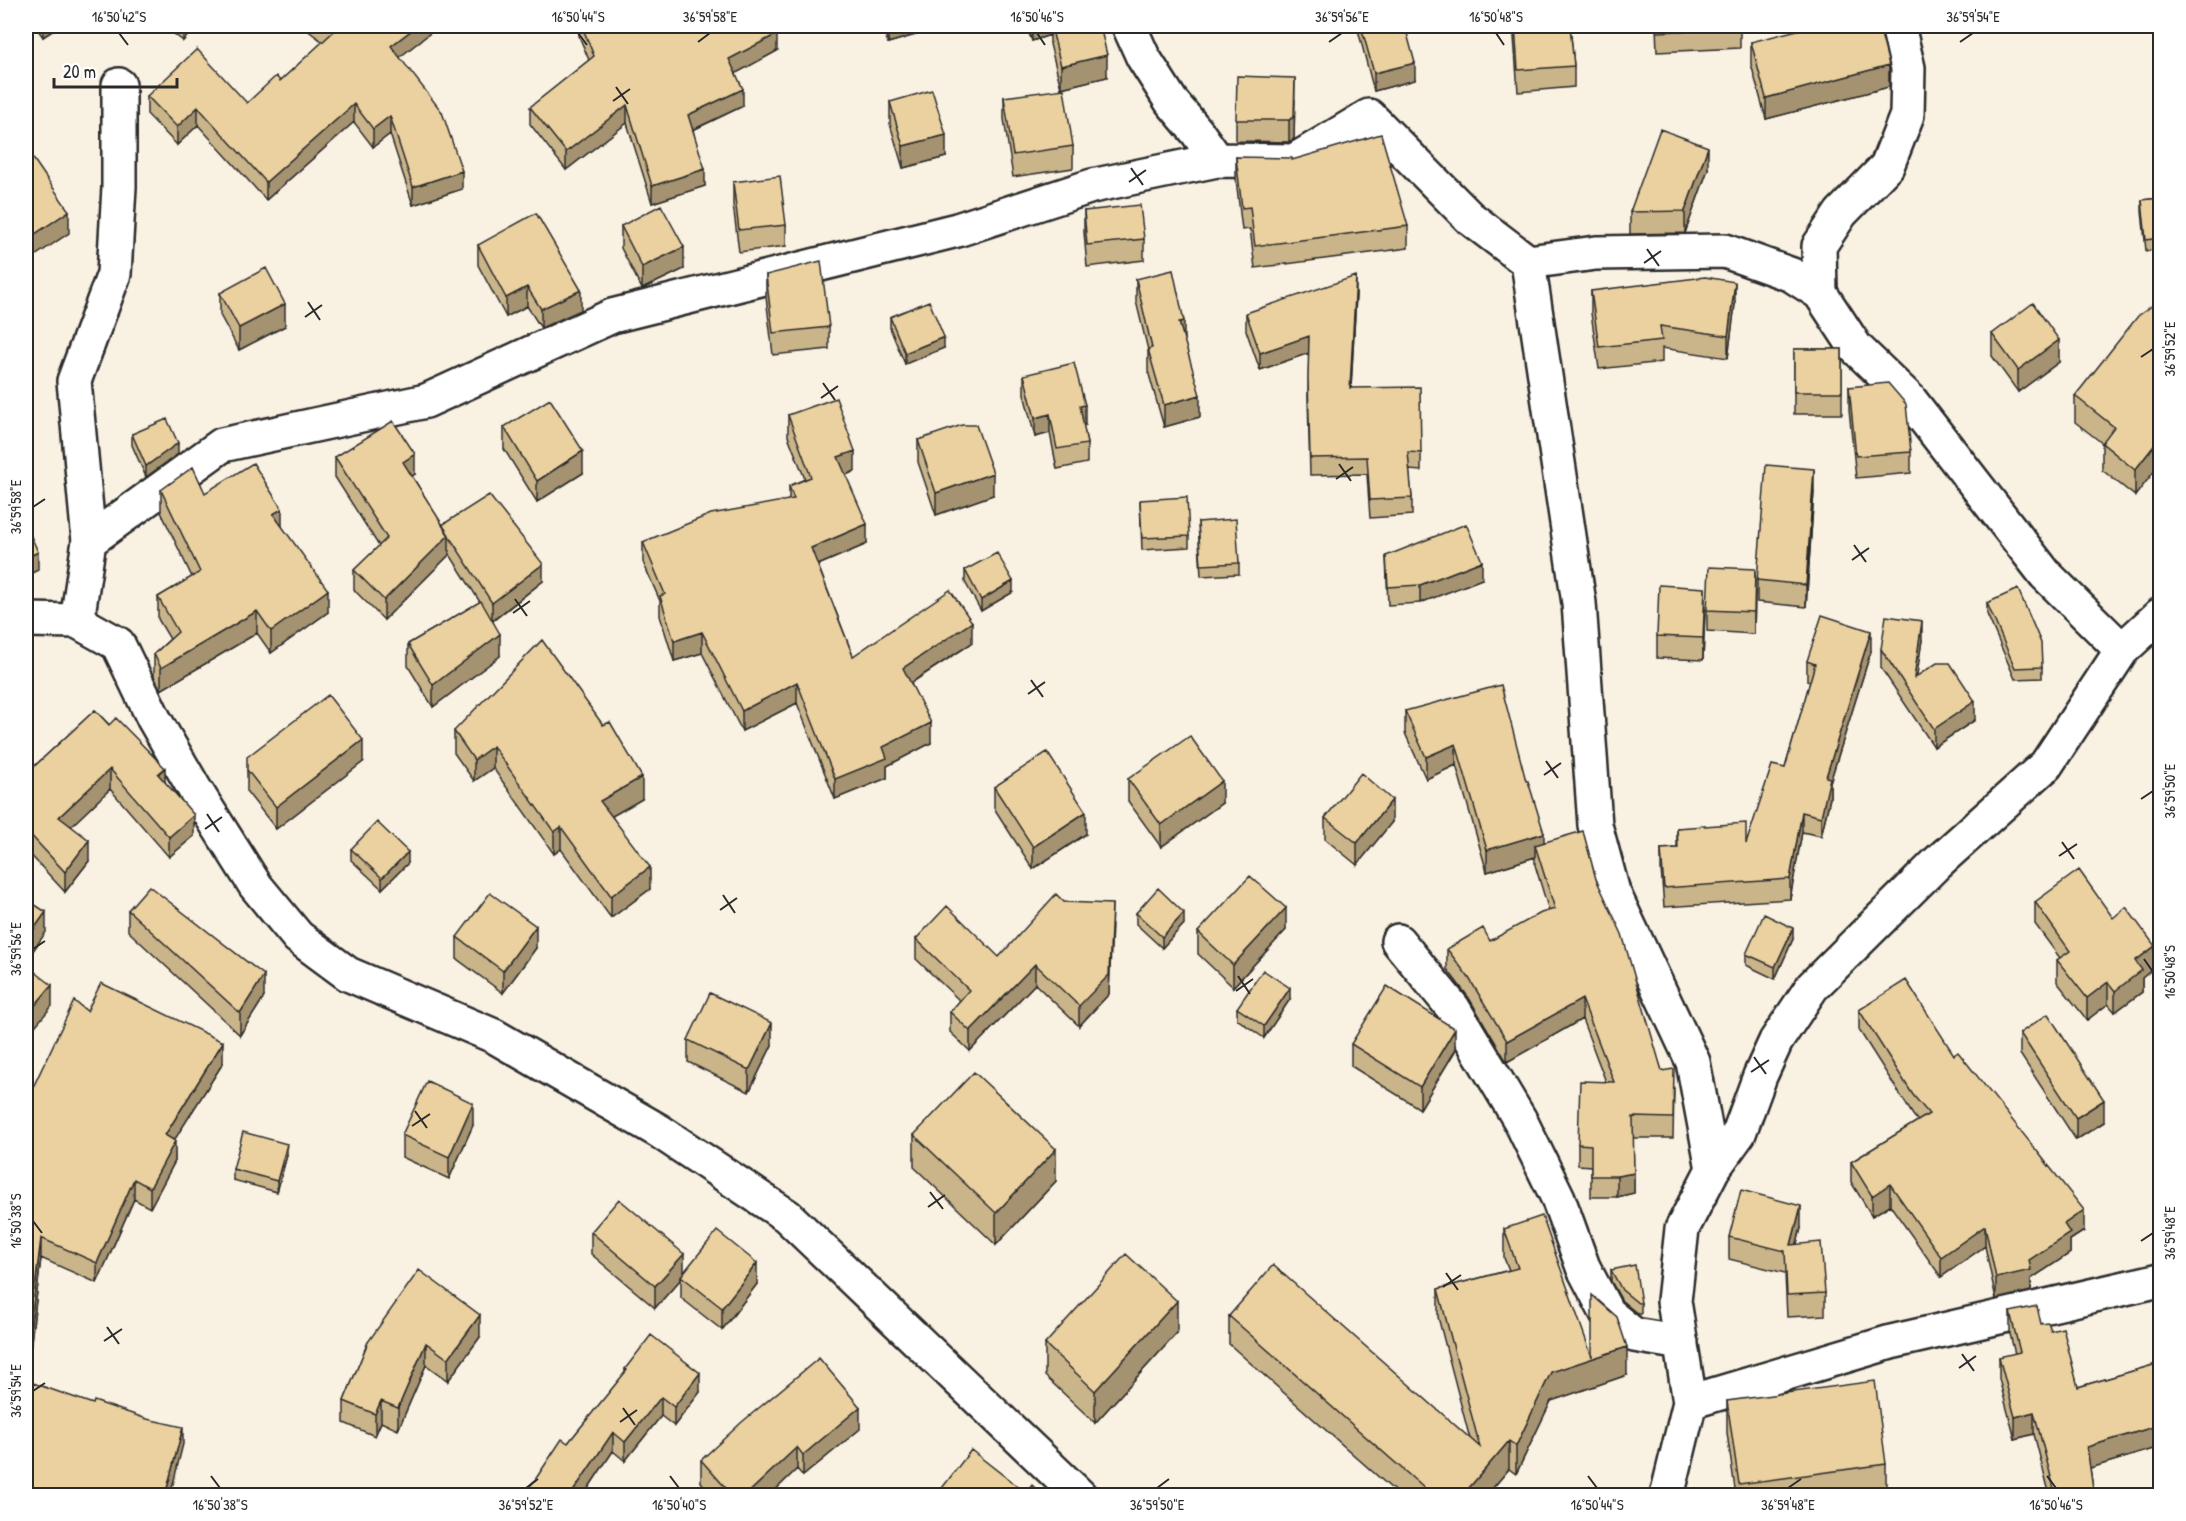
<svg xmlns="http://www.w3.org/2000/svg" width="2186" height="1521" viewBox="0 0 2186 1521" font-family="'Patrick Hand',sans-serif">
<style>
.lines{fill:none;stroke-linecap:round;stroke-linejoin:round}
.minor-casing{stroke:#2b2b2b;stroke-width:38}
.minor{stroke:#fff;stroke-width:33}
.wall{fill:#cab48a;stroke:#2b2b2b;stroke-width:1.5}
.shaded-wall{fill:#a49270;stroke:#2b2b2b;stroke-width:1.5}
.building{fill:#ebd1a0;stroke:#2b2b2b;stroke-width:1.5}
.ticks{fill:none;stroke:#2b2b2b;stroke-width:2}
.neatline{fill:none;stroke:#2b2b2b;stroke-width:2}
.ticks-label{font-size:15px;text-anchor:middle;fill:#2b2b2b}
</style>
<rect width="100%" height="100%" fill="#f9f1e2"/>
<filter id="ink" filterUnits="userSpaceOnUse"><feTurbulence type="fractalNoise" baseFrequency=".0167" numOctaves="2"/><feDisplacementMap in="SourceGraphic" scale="12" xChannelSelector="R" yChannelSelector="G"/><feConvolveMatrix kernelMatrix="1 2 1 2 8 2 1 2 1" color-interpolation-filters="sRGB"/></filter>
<g filter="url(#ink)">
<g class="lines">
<g class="minor-casing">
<path id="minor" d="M1129,26L1143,57L1171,101L1197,132L1217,160L1294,161L1369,116L1470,218L1528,262L1579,603L1595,825L1613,892L1693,1062L1713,1169
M1898,26L1908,68L1907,115L1887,166L1841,213L1819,246L1820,293L1856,348L1910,400L2045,574L2122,650
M1528,262L1596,253L1725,251L1792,275L1820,293
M89,541L74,381L114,274L119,187V85
M26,620L77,621L118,644L154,719L194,788L255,885L298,937L348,974L494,1036L659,1131L787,1216L1080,1496
M77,621L89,541L222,445L426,401L612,316L957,230L1092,186L1217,160
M1398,941L1453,1008L1520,1120L1558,1198L1583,1267L1607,1313L1634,1335L1681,1343
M1690,1402L1891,1342L2160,1280
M1667,1496L1690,1402L1674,1301L1682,1229L1713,1169L1739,1133L1760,1076L1776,1041L1812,987L1938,862L2046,765L2122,650L2160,615"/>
</g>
<use href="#minor" class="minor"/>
</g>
<path class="wall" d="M35,26H60L43,37Z
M164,26H196L183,41Z
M302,26H439L399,57L462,189L413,205L390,134L373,147L354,122L266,200L198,125L177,145L147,114V96L247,103L280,81L323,42Z
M579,26H621V27L777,51L736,73L743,106L693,130L705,186L652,203L627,123L566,170L530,124V107L589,60L579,36Z
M882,26H946L888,43Z
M1026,26H1100L1107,77L1061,88L1050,44V35L1032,41Z
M1357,26H1405L1415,80L1374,91Z
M1514,26H1570L1574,66V87L1518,92L1514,37Z
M1656,26H1740V48L1657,52Z
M1751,42L1889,87L1766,119L1751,64Z
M1004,97L1073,146V168L1013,177L1004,119Z
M1295,100L1294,139L1289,142L1236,141V120Z
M890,102L946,157L903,168L890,124Z
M1236,157L1408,226V248L1255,268L1250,229L1242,230L1236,179Z
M1708,169L1685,233L1630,234V212Z
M733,182L786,225V246L739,252L733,204Z
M2160,198V249L2146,251L2142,211V200Z
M1084,211L1144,239V260L1087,267L1084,232Z
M621,226L684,269L642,289L621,248Z
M478,245L581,310L541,328L527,306L506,317L478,265Z
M766,275L829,327V349L773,355L766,297Z
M1136,279L1184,341L1200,417L1164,427L1148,371V350L1136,301Z
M1591,291L1735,304L1728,358L1662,348V362L1599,369L1591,313Z
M220,293L285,326L239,350L220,315Z
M1356,294L1351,388L1421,453V471L1409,470L1412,498V515L1370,518L1367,474L1310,475L1308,396L1309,353L1260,370L1246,330V313Z
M2160,300L2135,496L2102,470V443L2075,422V396Z
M890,317L944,348L905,364L890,328Z
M1992,334L2059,362L2018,392L1992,356Z
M1794,349H1842V414H1794Z
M1024,375L1085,425H1083L1087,444V463L1057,469L1050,433L1035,437L1024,394Z
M1849,387L1911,452V473L1856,478L1849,409Z
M788,415L855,471L846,475L867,544L818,565L853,656L972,643L911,683L931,743L887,766V778L835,799L797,703L742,731L702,653L674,661L660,616V601L643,562V542L789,500V486L805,479L788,436Z
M504,427L583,473L537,502L504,449Z
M132,434L178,454L146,477L132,445Z
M918,440L993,495L936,515L918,462Z
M335,457L415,474L412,476L442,525L543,581L493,621L500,656L433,707L408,666V644L480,602L449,553V555L384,620L354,590V570L379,546L335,477Z
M161,490L205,493L282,527L328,612L271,653L257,633L161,690L154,676V654L170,639L158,619V597L192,577L161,512Z
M1814,491L1806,607L1757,602V580Z
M1140,500L1189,536V547L1142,550Z
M1198,522L1239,563V574L1201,576Z
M1386,556L1482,579L1420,603L1388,605Z
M965,570L1013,592L981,611L965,582Z
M1755,591L1754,634L1707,631V610Z
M1987,603L2042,667V678L2015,679L1987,614Z
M1705,609L1703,660L1657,658V636Z
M1922,640L1916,676L1975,720L1934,747L1881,668V649Z
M1871,651L1830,782V798L1821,836L1802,832L1790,899L1664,907L1661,869V849L1677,848V828L1746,844L1785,768L1810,682L1807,681V661Z
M95,710L165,782L194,836L169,857L110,789L71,826L89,861L65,892L26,850V774Z
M1405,711L1526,781L1544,842L1596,879L1662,1071L1674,1089L1673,1138H1633L1634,1193L1617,1197H1591V1166L1578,1165V1144L1606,1082L1582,1019L1507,1062L1469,998L1447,969V949L1490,941L1549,911L1535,865V857L1487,872L1456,765L1426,779L1405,733Z
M454,731L642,799L612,816L650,889L611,918L561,849L554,854L493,768L474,781L454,753Z
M363,762L276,829L247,792V770Z
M1128,779L1222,803L1161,847L1128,801Z
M994,787L1086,834L1033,869L994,808Z
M1325,818L1392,822L1357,865L1325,839Z
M351,849L408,863L382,889L351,860Z
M1064,902L1112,924L1109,994L1079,1026L1035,984L970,1051L950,1032V1012L960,1001L916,959V939L999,957Z
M2035,902L2113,918L2155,967L2142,978V992L2115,1012L2108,1004L2087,1020L2057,982V960L2060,958L2035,924Z
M128,910L264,997L240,1035L128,931Z
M1136,913L1184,924L1162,948L1136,924Z
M1286,930L1233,987L1198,954V932Z
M457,937L536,948L503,993L457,959Z
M1793,939L1775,979L1746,965V954Z
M1290,999L1264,1038L1237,1019V1008Z
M1859,1010L1954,1055L2084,1231L2070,1240V1253L2031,1279V1291L1996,1299L1985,1246L1941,1277L1890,1205L1872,1216L1851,1182V1162L1918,1121L1913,1115L1859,1030Z
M87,1011L223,1063L174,1140L175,1161L150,1208L134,1199L97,1283L41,1258L30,1350L26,1349V1102Z
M2020,1033L2104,1122L2076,1140L2020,1054Z
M688,1040L772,1045L749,1092L688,1062Z
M1351,1044L1455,1051L1420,1109L1351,1066Z
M473,1125L449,1179L402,1157V1135Z
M914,1135L1056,1181L996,1245L914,1167Z
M287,1155L277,1192L233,1180V1169Z
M1801,1228L1797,1244L1825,1293V1315L1787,1317L1785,1273L1729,1259V1237Z
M1504,1229L1592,1356L1627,1375L1551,1401L1516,1474L1509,1469L1486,1496H1400L1229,1344V1316L1470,1439L1438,1317V1289L1509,1270L1504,1258Z
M591,1232L684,1272L757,1284L722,1330L681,1298V1279L655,1308L591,1254Z
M1611,1270L1641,1303V1314H1638L1622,1301L1611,1281Z
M2010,1312L2041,1324L2051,1331L2078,1387L2160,1363V1447L2090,1468L2094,1496H2050L2034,1434L2015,1439L1999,1379V1357L2015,1354L2010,1334Z
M1177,1333L1095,1423L1045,1376V1344Z
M480,1337L448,1381L426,1365L398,1430L381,1422L375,1436L344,1423V1401L368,1342Z
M625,1369L700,1392L674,1426L661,1416L625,1461L613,1451L583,1496H522L568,1443L625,1373Z
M1727,1401L1886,1464V1496H1736L1727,1433Z
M26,1405L183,1444L32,1467L26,1465Z
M860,1429L803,1476L797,1469L769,1496H713L701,1482V1460Z"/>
<path class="shaded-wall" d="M43,26H60L43,37Z
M183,26H196L183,41Z
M417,26H439L391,64V46Z
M462,26H471L462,30Z
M888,26H946L888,43Z
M1032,26H1050V35L1032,41Z
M777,34V51L729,77V59Z
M1107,55V77L1061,88V66Z
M1415,63V80L1374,91V73Z
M1889,65V87L1766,119V98Z
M1295,78L1294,139L1289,142V120Z
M743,89V106L688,132V115Z
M354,104V122L266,200V182Z
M627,105V123L566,170V152Z
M198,107V125L177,145V127Z
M390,116V134L373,147V129Z
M946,135V157L903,168V146Z
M1708,147V169L1685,233V211Z
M705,169V186L652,203V186Z
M462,171V189L413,205V187Z
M69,211V233L26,262V240Z
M684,247V269L642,289V267Z
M1356,276V294L1350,406V388Z
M1735,282V304L1728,358V336Z
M527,287V306L506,317V298Z
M581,290V310L541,328V309Z
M285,304V326L239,350V328Z
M1184,321V343L1179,322Z
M1309,336V353L1260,370V353Z
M944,337V348L905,364V353Z
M2059,340V362L2018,392V370Z
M1200,395V417L1164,427V405Z
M1085,405V425L1080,426V406Z
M1050,414V433L1035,437V418Z
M2160,438V464L2135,496V470Z
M178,443V454L146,477V466Z
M583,451V473L537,502V481Z
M855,451V471L838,478V457Z
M415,454V474L403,482V462Z
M1814,469V491L1806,607V585Z
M993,473V495L936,515V493Z
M282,509V531L273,514Z
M867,524V544L811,568V548Z
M449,535V555L384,620V600Z
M38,552V570L26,576V558Z
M1482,561V579L1420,603V585Z
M543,564V581L492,621V603Z
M1755,569V591L1754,634V612Z
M1013,581V592L981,611V600Z
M1705,588V609L1703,660V638Z
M328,590V612L271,653V631Z
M257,611V633L161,690V668Z
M1922,621V640L1914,696V678Z
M972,622V643L903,688V668Z
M1871,631V651L1830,782V798L1821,836V817L1826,777Z
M702,632V653L674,661V641Z
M500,634V656L433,707V685Z
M797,682V703L742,731V711Z
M1975,701V720L1934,747V729Z
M931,723V743L887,766V778L835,799V779L883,747Z
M363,740V762L276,829V807Z
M1456,744V765L1426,779V757Z
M493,746V768L474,781V760Z
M165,768V788L158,774Z
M110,769V789L59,838V817Z
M642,777V799L600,823V801Z
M1222,781V803L1161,847V825Z
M1392,800V822L1357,865V843Z
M1086,812V834L1033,869V847Z
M1802,812V832L1790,899V879Z
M194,815V836L169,857V837Z
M561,827V849L554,854V832Z
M1544,833V855L1535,845V857L1487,872V850Z
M89,840V861L65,892V872Z
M408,852V863L382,889V878Z
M650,867V889L611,918V896Z
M1112,904L1109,994L1079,1026V1006Z
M1286,908V930L1233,987V965Z
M46,912V932L26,961V940Z
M1184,913V924L1162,948V937Z
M536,926V948L503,993V971Z
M1793,928V939L1775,979V967Z
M2155,946V967L2142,978V992L2115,1012V991L2135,961Z
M1035,964V984L970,1051V1031Z
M264,975V997L240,1035V1013Z
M2108,982V1004L2087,1020V998Z
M52,985V1006L26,1037V1016Z
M1290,988V999L1264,1038V1026Z
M1582,999V1019L1507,1062V1041Z
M772,1023V1045L749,1092V1070Z
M1455,1029V1051L1420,1109V1087Z
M223,1042V1063L165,1155V1135Z
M2104,1100V1122L2076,1140V1118Z
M473,1103V1125L449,1179V1157Z
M175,1141V1161L150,1208V1188Z
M287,1144V1155L277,1192V1181Z
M1056,1149V1181L996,1245V1213Z
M1634,1173V1193L1617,1197V1176Z
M134,1179V1199L97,1283V1263Z
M1890,1184V1205L1872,1216V1196Z
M1801,1206V1228L1791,1266V1245Z
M2084,1210V1231L2070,1240V1253L2031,1279V1291L1996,1299V1278L2029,1260L2064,1224Z
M1985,1226V1246L1941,1277V1257Z
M41,1238V1258L30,1350V1329Z
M684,1254V1276H681V1279L655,1308V1286Z
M757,1263V1284L722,1330V1308Z
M1177,1301V1333L1095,1423V1391Z
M480,1315V1337L448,1381V1359Z
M426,1343V1365L398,1430V1408Z
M1627,1347V1375L1551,1401L1516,1474V1446L1551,1372Z
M700,1373V1392L674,1426V1407Z
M661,1397V1416L625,1461V1442Z
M381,1401V1422L375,1436V1414Z
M860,1407V1429L803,1476V1455Z
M2034,1412V1434L2015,1439V1417Z
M2160,1425V1447L2087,1469V1447Z
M183,1427V1444L170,1496H165Z
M613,1432V1451L583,1496H570Z
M1509,1441V1469L1486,1496H1462Z
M797,1447V1469L769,1496H745Z"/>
<path class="building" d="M325,26H417L391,46L442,112L462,171L413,187L390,116L373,129L354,104L266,182L198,107L177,127L147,96L197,49L247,103L276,76L280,81L333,32Z
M582,26H621V27L625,26H773L777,34L729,59L743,89L688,115L705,169L652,186L627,105L566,152L530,107L594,56Z
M1051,26H1100L1107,55L1061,66Z
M1361,26H1405L1415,63L1374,73Z
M1515,26H1570L1574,66L1518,70Z
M1657,26H1740V28L1657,32Z
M1813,26H1879L1889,65L1766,98L1751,42Z
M1237,76L1295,78L1294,117L1289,120H1236Z
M1064,89L1073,146L1013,155L1004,97Z
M932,90L946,135L903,146L890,102Z
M1660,129L1708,147L1685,211L1630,212Z
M1381,134L1408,226L1255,246L1250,207L1242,208L1236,157L1292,158V160Z
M30,154L69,211L26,240V157Z
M780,176L786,225L739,230L733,182Z
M2160,198V238L2146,240L2142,200Z
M661,205L684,247L642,267L621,226Z
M1140,205L1144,239L1087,245L1084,211Z
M536,213L581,290L541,309L527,287L506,298L478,245Z
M821,261L829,327L773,333L766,275Z
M266,268L285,304L239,328L220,293Z
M1173,270L1184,321L1179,322L1200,395L1164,405L1148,349L1152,348L1136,279Z
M1356,276L1350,388L1420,387L1421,453L1408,452L1412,498L1370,500L1367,457L1310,458L1308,378L1309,336L1260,353L1246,313Z
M1705,277L1735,282L1728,336L1660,326L1662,340L1599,347L1591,291Z
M2160,300V438L2135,470L2102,443L2114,427L2075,396L2138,316Z
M929,301L944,337L905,353L890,317Z
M2033,303L2059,340L2018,370L1992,334Z
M1794,349H1842V392H1794Z
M1074,363L1085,405L1080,406L1087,444L1057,449L1050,414L1035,418L1024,375Z
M1888,383L1906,404L1911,452L1856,456L1849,387Z
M836,398L855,451L838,457L867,524L811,548L853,656L950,590L972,622L903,668L931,723L883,747L887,758L835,779L797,682L742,711L702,632L674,641L660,596L665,594L643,542L711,514L794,499L789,486L811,477L788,415Z
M550,399L583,451L537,481L504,427Z
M167,419L178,443L146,466L132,434Z
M393,421L415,454L403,462L449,535L384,600L354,570L387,538L335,457Z
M962,425H976L993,473L936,493L918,440Z
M253,463L282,509L273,514L328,590L271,631L257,611L161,668L154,654L178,632L158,597L200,572L161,490L193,467L205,493Z
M1766,465L1814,469L1806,585L1757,580Z
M489,495L543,564L492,603L442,525Z
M1187,497L1189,536L1142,538L1140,500Z
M1236,519L1239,563L1201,565L1198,522Z
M1466,524L1482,561L1420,585L1388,587L1386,556Z
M26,525L38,552L26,558Z
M997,553L1013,581L981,600L965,570Z
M1709,567L1755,569L1754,612L1707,610Z
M1659,585L1705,588L1703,638L1657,636Z
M2018,589L2041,643L2042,667L2015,668L1987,603Z
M481,601L500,634L433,685L408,644Z
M1822,615L1871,631L1826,777L1830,778L1821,817L1802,812L1790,879L1664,888L1661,849L1678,848L1677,828L1746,823V844L1772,765L1785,768L1815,664L1807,661Z
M1886,616L1922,621L1914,678L1937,663H1950L1975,701L1934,729L1881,649Z
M542,640L603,725L610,722L642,777L600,801L650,867L611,896L561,827L554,832L493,746L474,760L454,731Z
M1501,685L1526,781H1528L1544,833L1487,850L1456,744L1426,757L1405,711Z
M328,695L363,740L276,807L247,770V757Z
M95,710L109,725L116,718L165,768L158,774L194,815L169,837L110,769L59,817L89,840L65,872L26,830V774Z
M1190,736L1222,781L1161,825L1128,779Z
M1047,752L1086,812L1033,847L994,787Z
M1361,773L1392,800L1357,843L1325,818Z
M377,822L408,852L382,878L351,849Z
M1583,831L1596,879L1622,934L1662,1071L1674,1069L1673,1118L1633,1117L1634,1173L1617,1176H1591V1145L1578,1144L1580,1081L1614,1082L1582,999L1507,1041L1469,978L1447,949L1483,928L1490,941L1541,913L1555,909L1535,845Z
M2079,870L2113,918L2126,907L2155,946L2135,961L2142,970L2115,991L2108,982L2087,998L2057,960L2070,951L2035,902Z
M1250,876L1286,908L1233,965L1198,932Z
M149,886L264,975L240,1013L128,910Z
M1158,888L1184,913L1162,937L1136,913Z
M490,893L536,926L503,971L457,937Z
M1056,894L1064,902L1112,904L1109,975L1079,1006L1035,964L970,1031L950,1012L969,990L916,939L947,906L999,957Z
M26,899L46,912L26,940Z
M1764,914L1793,928L1775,967L1746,954Z
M26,965L52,985L26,1016Z
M1263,970L1290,988L1264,1026L1237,1008Z
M1906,980L1954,1055L1958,1052L2084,1210L2064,1224L2070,1233L2029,1260L2031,1270L1996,1278L1985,1226L1941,1257L1890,1184L1872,1196L1851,1162L1929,1114L1913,1095L1859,1010Z
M101,983L223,1042L165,1135L175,1141L150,1188L134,1179L97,1263L41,1238L30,1329H26V1102L74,1001L87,1011Z
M1387,986L1455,1029L1420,1087L1351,1044Z
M710,993L772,1023L749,1070L688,1040Z
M2048,1014L2104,1100L2076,1118L2020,1033Z
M974,1072L1056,1149L996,1213L914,1135Z
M427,1081L473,1103L449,1157L402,1135Z
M243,1132L287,1144L277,1181L233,1169Z
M1741,1190L1801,1206L1791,1245L1821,1242L1825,1293L1787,1295L1785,1251L1729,1237Z
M619,1199L684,1254L655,1286L591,1232Z
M1542,1216L1592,1357V1295L1617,1317L1627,1347L1551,1372L1516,1446L1509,1441L1462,1496H1433L1229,1316L1273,1265L1480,1447L1438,1289L1518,1268L1504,1229Z
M717,1231L757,1263L722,1308L681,1276Z
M1126,1254L1177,1301L1095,1391L1045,1344Z
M1635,1265L1641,1303H1638L1622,1290L1611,1270Z
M419,1270L480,1315L448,1359L426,1343L398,1408L381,1401L375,1414L344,1401L368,1342Z
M2037,1306L2041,1324L2048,1323L2051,1331L2063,1328L2078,1387L2160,1363V1425L2087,1447L2094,1496H2056L2034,1412L2015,1417L1999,1357L2020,1352L2010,1312Z
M651,1335L700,1373L674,1407L661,1397L625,1442L613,1432L570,1496H522L535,1480L562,1439L568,1443L627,1370L625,1369Z
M819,1358L860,1407L803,1455L797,1447L745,1496H733L701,1460L742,1422Z
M1875,1381L1886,1464L1739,1484L1727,1401Z
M33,1383L93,1404L94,1401L147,1419L183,1427L165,1496H29L33,1450L26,1448V1405Z
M971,1450L1026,1493L1032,1485L1044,1496H936Z"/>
</g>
<path class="ticks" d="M119,33L128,45M578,33L587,45M1037,33L1045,45M1496,33L1504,45M698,42L710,33M1329,42L1342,33M1960,42L1973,33M616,87L628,104M613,101L630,89M1131,168L1143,185M1129,182L1146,170M1647,249L1659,266M1644,263L1661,251M308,302L320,320M305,317L322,305M2141,357L2153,349M823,383L835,400M821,398L838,386M1339,464L1351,481M1336,479L1353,467M33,507L45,499M1854,545L1866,562M1852,560L1869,548M515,599L527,616M513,613L530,601M1031,680L1043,697M1028,694L1045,682M1546,761L1558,778M1544,775L1561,763M2141,799L2153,791M207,814L219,832M205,829L222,817M2062,842L2074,859M2059,856L2077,844M723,895L735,913M720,910L737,898M33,949L45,941M2144,959L2153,972M1238,976L1250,994M1236,991L1253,979M1754,1057L1766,1074M1751,1072L1769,1060M415,1111L427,1128M412,1126L430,1114M930,1192L943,1209M928,1207L945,1195M33,1221L42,1233M2141,1241L2153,1233M1446,1273L1458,1290M1443,1287L1461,1275M107,1327L119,1344M104,1341L122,1329M1962,1354L1974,1371M1959,1368L1976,1356M33,1391L45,1383M623,1408L635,1425M620,1422L637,1410M211,1476L220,1488M670,1476L679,1488M1588,1476L1597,1488M2047,1476L2056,1488M526,1488L538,1479M1157,1488L1169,1479M1788,1488L1801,1479"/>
<rect width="2186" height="1521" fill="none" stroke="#fff" stroke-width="66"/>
<path d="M54 78v9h123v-9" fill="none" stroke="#2b2b2b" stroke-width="3"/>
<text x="63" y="78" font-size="18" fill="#2b2b2b" stroke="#ffffff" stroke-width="4.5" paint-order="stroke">20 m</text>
<rect x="33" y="33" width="2120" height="1455" class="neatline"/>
<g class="ticks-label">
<text x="119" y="22">16°50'42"S</text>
<text x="578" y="22">16°50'44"S</text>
<text x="710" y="22">36°59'58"E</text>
<text x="1037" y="22">16°50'46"S</text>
<text x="1342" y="22">36°59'56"E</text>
<text x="1496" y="22">16°50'48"S</text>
<text x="1973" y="22">36°59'54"E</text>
<text transform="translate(2170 349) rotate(-90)" y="5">36°59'52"E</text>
<text transform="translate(16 507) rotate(-90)" y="5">36°59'58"E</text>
<text transform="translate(2170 791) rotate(-90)" y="5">36°59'50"E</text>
<text transform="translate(16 949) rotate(-90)" y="5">36°59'56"E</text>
<text transform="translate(2170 972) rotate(-90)" y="5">16°50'48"S</text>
<text transform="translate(16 1221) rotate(-90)" y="5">16°50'38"S</text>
<text transform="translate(2170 1233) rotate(-90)" y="5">36°59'48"E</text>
<text transform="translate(16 1391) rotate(-90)" y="5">36°59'54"E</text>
<text x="220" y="1510">16°50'38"S</text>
<text x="526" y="1510">36°59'52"E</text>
<text x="679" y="1510">16°50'40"S</text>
<text x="1157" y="1510">36°59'50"E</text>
<text x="1597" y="1510">16°50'44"S</text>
<text x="1788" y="1510">36°59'48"E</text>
<text x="2056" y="1510">16°50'46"S</text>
</g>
</svg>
